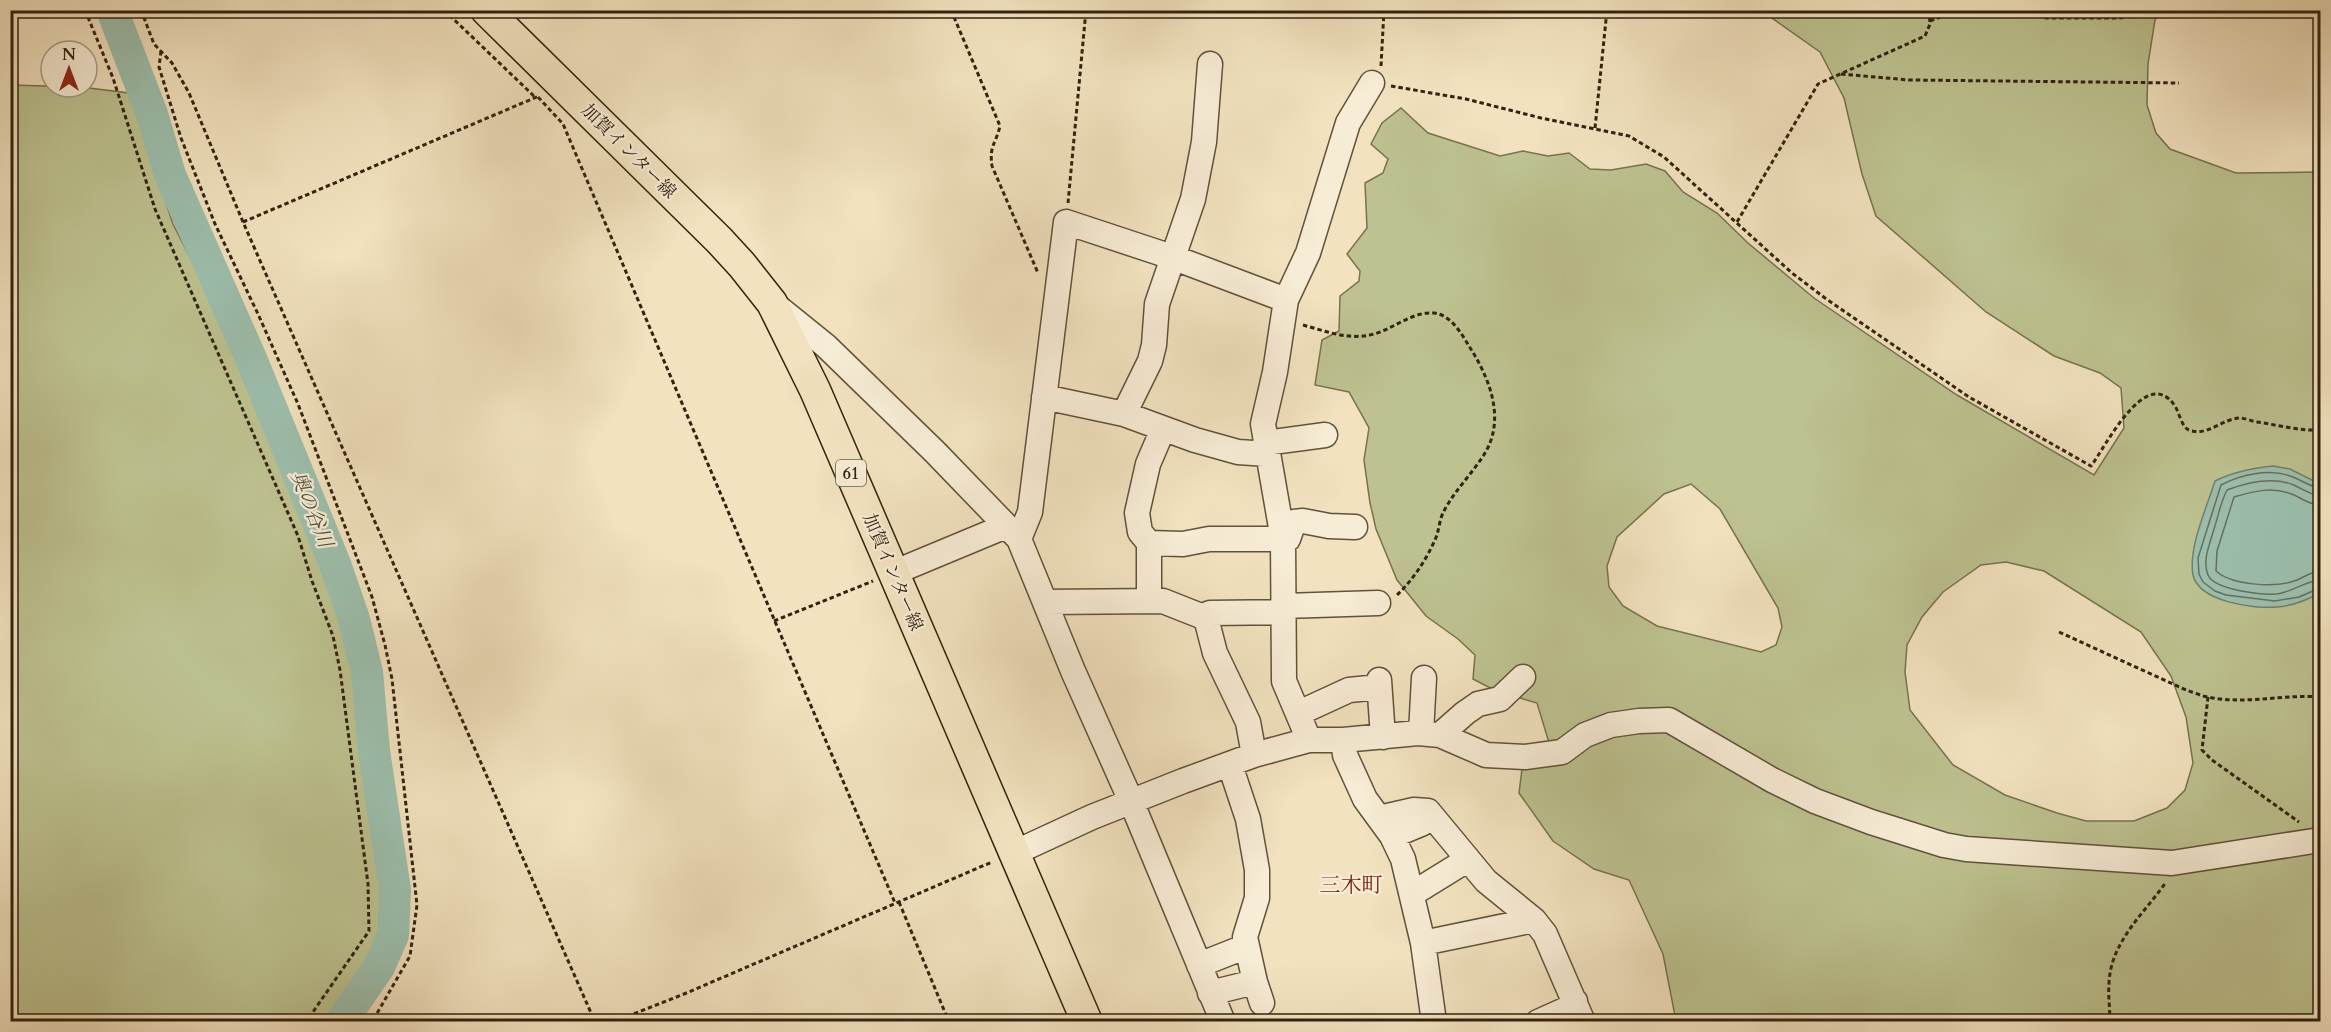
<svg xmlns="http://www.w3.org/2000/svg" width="2331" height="1032" viewBox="0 0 2331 1032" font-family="Cardo,'Noto Serif JP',serif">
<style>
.green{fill:#bdc290;stroke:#777250;stroke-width:1.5;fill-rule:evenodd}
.water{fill:#9cbfad;stroke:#71806e;stroke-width:1.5}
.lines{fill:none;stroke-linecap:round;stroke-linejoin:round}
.shore{stroke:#66705e;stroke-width:1.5}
.river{stroke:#9cbfad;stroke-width:32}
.minor-casing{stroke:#61523b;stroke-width:27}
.major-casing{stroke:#31220f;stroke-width:33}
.path{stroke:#31220f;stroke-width:3;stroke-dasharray:4.5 3;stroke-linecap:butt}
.minor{stroke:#f7ecd5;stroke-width:24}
.major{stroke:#f2e2bf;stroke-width:30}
.labels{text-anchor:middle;stroke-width:4.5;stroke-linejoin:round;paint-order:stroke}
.shield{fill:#f7ecd5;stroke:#6c5f4a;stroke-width:1.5}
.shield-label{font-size:16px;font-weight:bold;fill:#31220f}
.street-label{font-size:18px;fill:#31220f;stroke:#f7ecd5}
.water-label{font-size:20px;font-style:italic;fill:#51513e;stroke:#f7ecd5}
.quarter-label{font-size:21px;fill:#7a1f14;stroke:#f7ecd5}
</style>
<rect width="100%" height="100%" fill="#f2e2bf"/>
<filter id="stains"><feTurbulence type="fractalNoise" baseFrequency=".00333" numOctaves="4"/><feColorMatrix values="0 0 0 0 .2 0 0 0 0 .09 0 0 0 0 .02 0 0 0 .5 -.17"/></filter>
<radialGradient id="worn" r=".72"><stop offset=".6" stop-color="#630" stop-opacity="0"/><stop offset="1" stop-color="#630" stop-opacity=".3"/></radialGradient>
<path class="green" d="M1762,11H2161L2155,20L2148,64L2147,105L2156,133L2170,149L2236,173L2320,172V536L2304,587L2320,606V1021H1676L1663,954L1629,880L1594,869L1553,841L1519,793L1522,769L1554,759L1537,703L1496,691L1473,679L1475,655L1458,639L1426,616L1397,580L1376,529L1370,503L1364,460L1369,428L1349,392L1315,385L1322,340L1339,331L1340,296L1359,281L1360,271L1347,254L1367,228L1365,183L1383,173L1388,159L1371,144L1382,123L1401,108L1428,133L1500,156L1523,151L1548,156L1569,153L1590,169L1611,170L1646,164L1665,171L1683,192L1717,213L1748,243L1814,298L1957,395L2094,475L2124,428L2121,388L2100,373L2054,356L1986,312L1876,216L1862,174L1844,98L1820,52ZM1691,484L1720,509L1778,608L1782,627L1776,645L1761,652L1657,626L1623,606L1609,587L1607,566L1617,537L1664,494ZM2006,562L2044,571L2141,632L2171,676L2186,717L2193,763L2185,790L2167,808L2134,821H2086L2057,813L2005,795L1953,765L1910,710L1905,672L1907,645L1922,617L1943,592L1981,565Z
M10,85L81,87L129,93L173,224L214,304L249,383L324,565L356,655L369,793L383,906L378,938L350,989L329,1021H11Z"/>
<path class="water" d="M2273,466L2290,469L2320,484V593C2307,600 2293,606 2277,607C2254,609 2199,602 2193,575C2188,548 2207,507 2215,481C2233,472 2253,468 2273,466Z"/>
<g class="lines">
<path class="shore" d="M2320,488C2310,487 2300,479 2290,476C2269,468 2240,475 2221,485L2198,558L2199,574L2203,582L2215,591L2226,595L2275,601L2299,597L2320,588
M2320,496C2311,495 2302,489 2294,485C2272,476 2248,482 2227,490C2221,501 2218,517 2214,529C2210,543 2202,561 2208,575C2214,590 2261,595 2277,594C2292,592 2306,581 2320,580
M2320,505C2310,505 2303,499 2294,495C2273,486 2255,491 2234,497L2217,551L2216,571C2231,585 2274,588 2294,581C2303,578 2310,572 2320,571"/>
<path class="river" d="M112,10L152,114L170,175L252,361L335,564L354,619L367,672L374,751L395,890L393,935L379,967L341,1022"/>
<g class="minor-casing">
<path id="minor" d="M774,304L826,346L935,452L1019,539L1073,671L1131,801L1223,1022
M1044,397L1124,414L1195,440L1238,452L1268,454
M1124,414L1150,361L1154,345L1157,304L1193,199L1204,142L1210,64
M1265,443L1325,435
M1019,539L1030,512L1066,222L1172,257L1286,300
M1283,542L1288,539L1294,522L1303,521L1329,526L1355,527
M1149,543L1183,544L1209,539H1283
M893,573L1006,526
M1149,600V543L1140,532L1137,513L1148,464L1163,429
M1045,602L1163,601L1206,618L1215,653L1248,722L1254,755
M1284,606L1378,603
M1203,616L1210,613L1284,612
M1379,680L1383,737
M1299,713L1349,690L1379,687
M1421,733L1424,678
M1440,735L1465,713L1478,704L1500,699L1523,677
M1309,740L1284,681L1283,539L1263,424L1275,372L1286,300L1308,253L1348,123L1372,83
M1343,740L1345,755L1365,799L1392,836L1403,859L1423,943L1434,1022
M1230,765L1248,819L1257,870V898L1245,937L1255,982L1262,1003
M1379,818L1414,810L1428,811L1486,881L1534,920L1545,934L1583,1022
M1392,836L1421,824L1432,816
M1014,853L1092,817L1183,781L1254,755L1309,740H1343L1418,733L1440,735L1486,755L1525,757L1562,752L1585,735L1611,725L1639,721L1669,720L1772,780L1815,801L1871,822L1944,845L1966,849L2172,863L2320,840
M1412,894L1467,860
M1423,943L1534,920
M1199,965L1247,946
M1210,993L1255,982
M1538,1022L1569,1008L1575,1001"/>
</g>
<g class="major-casing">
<path id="major" d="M486,10L719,240L742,265L772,303L815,390L1087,1022"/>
</g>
<path class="path" d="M85,10L113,78L155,209L298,536L312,581L333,636L340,670L368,884L369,931L306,1022
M141,10L154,44L172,63L189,93L243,222L595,1022
M444,10L536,98
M951,10L1000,126C996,144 989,145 992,166L1038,273
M2032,10L2038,16L2047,18H2120L2129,16L2137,10
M1930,21L1960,10
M161,51L159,67L181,138L215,224L258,314L298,404L372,597L385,645L392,679L417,905L410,956L372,1022
M1381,66L1384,10
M1841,74L1909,80L2179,83
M1391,86L1466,99L1541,118L1629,136L1664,157L1792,273L1825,298L1969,397L2091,466C2105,448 2146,363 2175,406C2180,414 2182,430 2192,431C2209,435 2223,419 2239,418C2245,418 2251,421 2257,422C2278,425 2299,431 2320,430
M538,97L563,124L895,903
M1595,128L1607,10
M1068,203L1086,10
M243,222L539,96
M1737,222L1818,84L1925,36L1930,24L1929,10
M1303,325C1325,331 1350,341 1374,334C1393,329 1413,311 1434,313C1451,315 1461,333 1469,346C1489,377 1506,418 1485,453C1473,473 1453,492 1443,513C1440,519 1439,528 1437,535C1428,557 1414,579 1397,595
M774,621L873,581
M2059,632L2186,690C2193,692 2201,696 2208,697C2245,705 2283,694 2320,697
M2208,697L2202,750L2212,760L2299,822
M899,902L949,1022
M310,1016L319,1022
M613,1022L684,994L992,862
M2110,1022C2110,1009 2108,996 2109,983C2111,941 2144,914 2166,882"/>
<use href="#minor" class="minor"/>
<use href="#major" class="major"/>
</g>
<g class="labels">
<rect class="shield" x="836" y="460" width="30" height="26" rx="4.5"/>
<g class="shield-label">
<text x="851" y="479">61</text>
</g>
<g class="street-label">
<text transform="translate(629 151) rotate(45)" y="6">加賀インター線</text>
<text transform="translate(893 572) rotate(67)" y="6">加賀インター線</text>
</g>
<g class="water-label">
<text transform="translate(312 509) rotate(68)" y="7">奥の谷川</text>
</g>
<g class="quarter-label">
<text x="1351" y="892">三木町</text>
</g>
</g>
<rect width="2331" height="1032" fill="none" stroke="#f2e2bf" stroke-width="36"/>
<rect x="12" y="12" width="2307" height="1008" fill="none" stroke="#31220f" stroke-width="3"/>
<rect x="18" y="18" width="2295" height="996" fill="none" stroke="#31220f" stroke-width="1.5"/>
<g transform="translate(69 69)"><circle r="28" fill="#f7ecd5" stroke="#a89b86" stroke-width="1.5"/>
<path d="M0-4.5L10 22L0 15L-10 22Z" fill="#8f2418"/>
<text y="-9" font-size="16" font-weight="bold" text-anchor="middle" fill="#31220f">N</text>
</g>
<rect width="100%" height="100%" filter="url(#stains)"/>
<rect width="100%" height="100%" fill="url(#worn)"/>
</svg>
